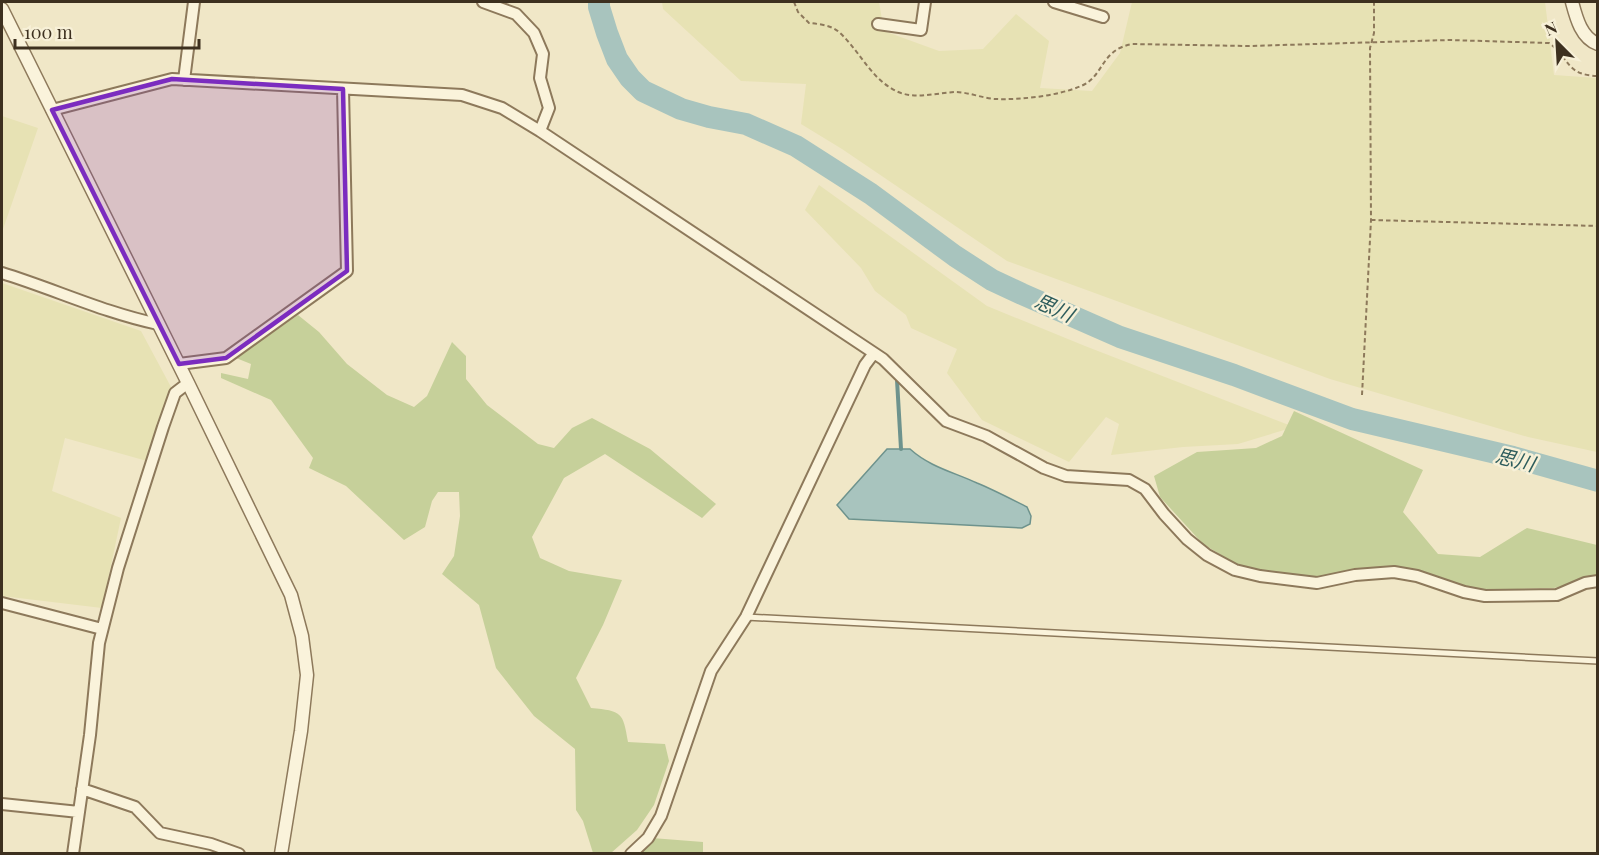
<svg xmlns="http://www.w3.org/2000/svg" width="1599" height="855" viewBox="0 0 1599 855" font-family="'Playfair Display','Noto Sans JP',serif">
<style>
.farmland{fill:#e7e2b4}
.green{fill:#c6d09a}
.water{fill:#a8c4be;stroke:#6e938d;stroke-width:1.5}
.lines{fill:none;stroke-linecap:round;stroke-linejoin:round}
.stream{stroke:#6e938d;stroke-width:4}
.river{stroke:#a8c4be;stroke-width:22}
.service-casing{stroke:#8d795b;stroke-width:8}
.minor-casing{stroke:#8d795b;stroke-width:14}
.tertiary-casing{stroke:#8d795b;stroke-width:15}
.path{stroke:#8d795b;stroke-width:2;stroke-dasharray:4.5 3;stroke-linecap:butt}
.service{stroke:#faf3db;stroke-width:5}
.minor{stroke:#faf3db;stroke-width:10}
.tertiary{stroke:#faf3db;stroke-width:12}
.marked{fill:#7b2cbf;fill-opacity:0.2;stroke:#7b2cbf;stroke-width:4.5;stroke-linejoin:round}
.labels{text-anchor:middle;stroke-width:5;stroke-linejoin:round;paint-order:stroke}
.water-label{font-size:20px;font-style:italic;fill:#2e5d5d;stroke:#f7f0d7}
</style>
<rect width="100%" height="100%" fill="#f0e7c7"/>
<path class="farmland" d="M662,2H879L884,31L939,51L983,49L1016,14L1049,41L1040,88L1092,91L1120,53L1132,2H1545L1554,75L1597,78V452L1528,437L1330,379L1007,261L842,149L801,124L806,84L741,81L663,9Z
M2,116L38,128L2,232Z
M819,185L987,306L1085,346L1294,427L1238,444L1183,447L1111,455L1119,424L1106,417L1069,462L982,420L947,373L957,349L911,328L906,315L875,291L861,268L805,210Z
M2,283L141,331L171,387L147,461L65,438L52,491L121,518L102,608L2,596Z"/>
<path class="green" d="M298,315L319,332L347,364L387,395L414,407L427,396L452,342L466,356V379L487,405L538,444L554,448L572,428L592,418L650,449L716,504L702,518L605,454L564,478L532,537L540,558L569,571L622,580L603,625L576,678L591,708C622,711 623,712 628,742L665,744L669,761L654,805L637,830L611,853H593L583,821L576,810L575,749L534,716L496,668L479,605L442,574L454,556L460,516L459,492H438L432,501L425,527L404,540L346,486L309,468L313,458L271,400L221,378V373L248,379L251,364L236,358Z
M1294,411L1423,470L1403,512L1438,554L1480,557L1527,528L1597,545V577L1554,588L1481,590L1420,573L1381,569L1313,578L1243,568L1203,544L1160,497L1154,476L1197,452L1256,448L1282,436Z
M652,838L703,842V853L638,854Z"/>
<path class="water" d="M887,449H910C930,467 953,472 977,483C994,490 1011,499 1027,507L1031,516L1030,524L1022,528L849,519L837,505Z"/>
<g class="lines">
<path class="stream" d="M897,380L901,449"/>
<path class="river" d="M599,2V7L607,33L617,59L630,78L643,91L681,109L709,117L746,124L796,146L871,194L955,256L992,280L1022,294L1120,337L1234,375L1352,419L1513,457L1598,481"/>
<g class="service-casing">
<path id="service" d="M746,617L1598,661"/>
</g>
<g class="minor-casing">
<path id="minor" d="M483,2L516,14L534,33L543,54L540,78L549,108L540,131
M1054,2L1103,17
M878,24L921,30L925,2
M184,80L194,2
M52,110L172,79L462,95L502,108L540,131L883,359L946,421L986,436L1044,468L1066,476L1129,480L1145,489L1164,514L1187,539L1207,555L1235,570L1260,576L1317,583L1355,575L1394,572L1417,576L1464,592L1485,596L1557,595L1585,583L1598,581
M2,273C54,289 105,313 158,324
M179,364L226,358L347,271L343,89
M2,603L102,629
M82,789L135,807L160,833L211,844L239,854
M2,804L79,812
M73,854L90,735L99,643L118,568L163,427L175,393L188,383
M631,854L648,838L661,816L711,671L746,617L865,365L874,353"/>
</g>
<g class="tertiary-casing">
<path id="tertiary" d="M1572,2C1576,17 1581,38 1598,44
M2,9L188,383L291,595L302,636L307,675L301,731L281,854"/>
</g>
<path class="path" d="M794,2L798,12L809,23C819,24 831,25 839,32C860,51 870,78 896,91C914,100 935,93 955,92C968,92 982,98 995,99C1020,100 1058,96 1081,86C1104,77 1100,50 1132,44L1249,46L1449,40L1549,43C1571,59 1565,75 1598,76
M1371,220L1598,226
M1362,395L1371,220L1370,48L1374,33V2"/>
<use href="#service" class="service"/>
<use href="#minor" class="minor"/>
<use href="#tertiary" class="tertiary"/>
</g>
<path class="marked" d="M172,79L343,89L347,271L226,358L179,364L52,110Z"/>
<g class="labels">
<g class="water-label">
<text transform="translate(1054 308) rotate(24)" y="7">思川</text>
<text transform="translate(1515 460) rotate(14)" y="7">思川</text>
</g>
</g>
<rect width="1599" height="855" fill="none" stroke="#3d301f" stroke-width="6"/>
<g transform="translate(1557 42) rotate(336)" stroke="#f7f0d7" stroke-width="4.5" paint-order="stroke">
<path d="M0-4.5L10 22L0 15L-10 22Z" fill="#3d301f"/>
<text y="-9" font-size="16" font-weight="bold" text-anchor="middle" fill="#3d301f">N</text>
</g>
<path d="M15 39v9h184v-9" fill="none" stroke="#3d301f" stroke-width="3"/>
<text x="24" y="39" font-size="18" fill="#3d301f" stroke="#f7f0d7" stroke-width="4.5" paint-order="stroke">100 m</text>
</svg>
